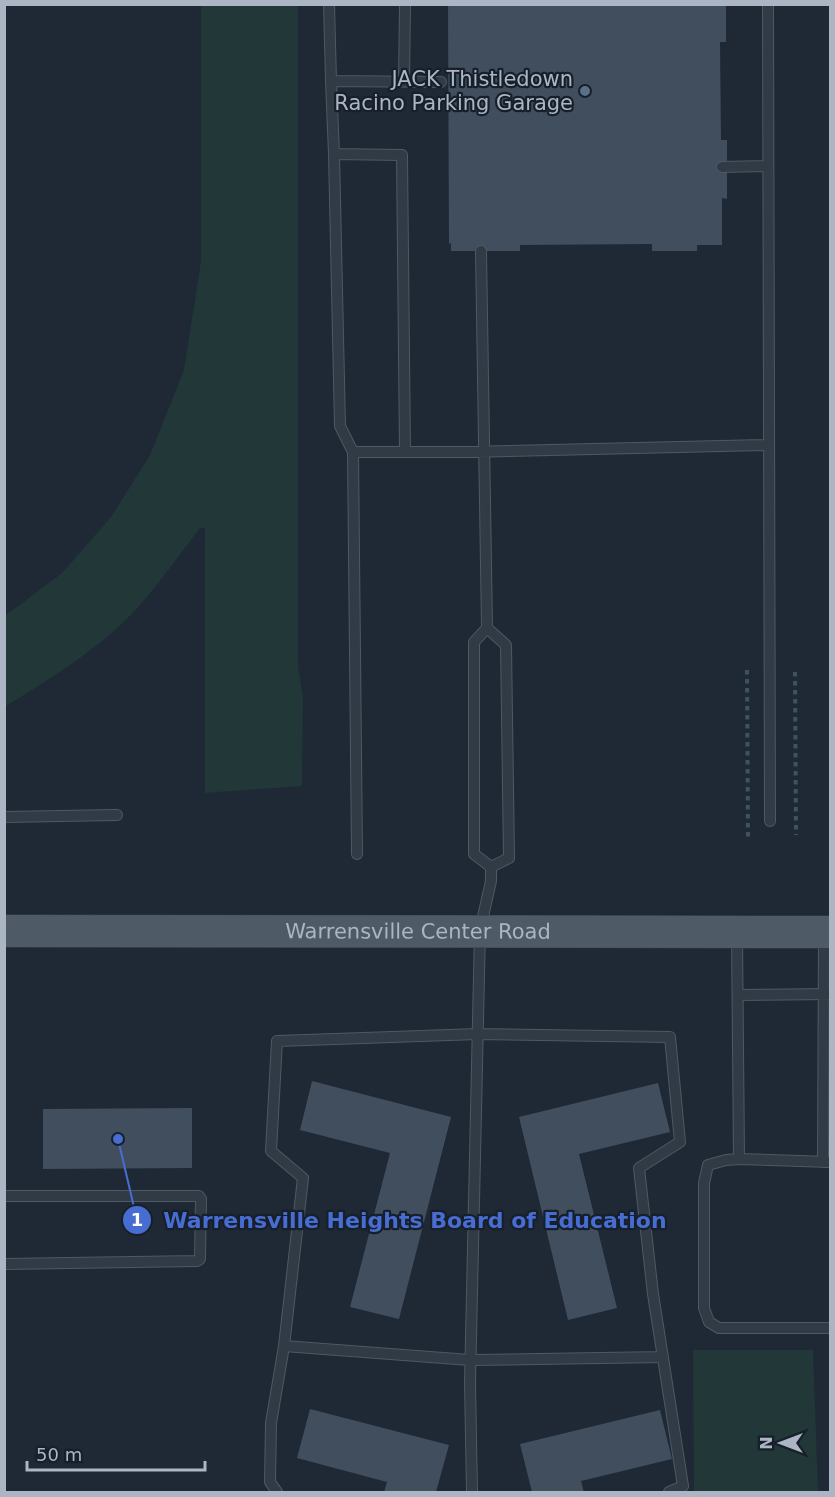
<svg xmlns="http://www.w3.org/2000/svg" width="835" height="1497" viewBox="0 0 835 1497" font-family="'DejaVu Sans',sans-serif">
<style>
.green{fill:#213738}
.building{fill:#414e5e}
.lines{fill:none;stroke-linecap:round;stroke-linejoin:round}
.lane-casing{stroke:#4f5864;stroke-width:12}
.primary-casing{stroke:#3b444f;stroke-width:33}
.path{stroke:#3f5456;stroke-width:4;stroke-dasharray:4.5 4.5;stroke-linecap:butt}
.lane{stroke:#313b46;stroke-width:10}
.primary{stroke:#4f5a67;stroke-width:32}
.service-dot{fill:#5c6f8a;stroke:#17202a;stroke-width:2}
.labels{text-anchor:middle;stroke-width:4.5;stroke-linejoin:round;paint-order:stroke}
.poi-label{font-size:21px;fill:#abb5c4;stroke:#17202a;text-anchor:end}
.street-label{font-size:21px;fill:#abb5c4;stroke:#17202a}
.leader{fill:none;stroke:#486dd2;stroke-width:2}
.callout-dot{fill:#486dd2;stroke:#17202a;stroke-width:2}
.mark-label{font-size:18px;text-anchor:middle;font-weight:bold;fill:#fff}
.callout-label{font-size:22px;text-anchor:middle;font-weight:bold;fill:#486dd2;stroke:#17202a;stroke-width:4.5;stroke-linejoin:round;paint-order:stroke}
</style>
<rect width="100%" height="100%" fill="#1e2935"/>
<path class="green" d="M201,5H298V666L303,698L302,786L205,793V528H200C173,563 147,602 114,631C80,660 43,684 4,707L5,616L62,573L111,517L150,455L184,370L201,261Z
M693,1350H813L818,1492H694Z"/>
<path class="building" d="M448,4H726V42H720L721,140H727V199L722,198V245H697V251H652V244L520,245V251H451V243L449,244Z
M312,1081L451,1117L399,1319L350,1307L390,1153L300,1130Z
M658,1083L670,1132L579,1154L617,1308L568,1320L519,1117Z
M192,1108V1168L43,1169V1109Z
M310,1409L449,1445L436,1492H384L387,1482L297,1458Z
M660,1410L672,1459L581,1481L584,1492H532L520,1444Z"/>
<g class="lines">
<g class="lane-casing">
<path id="lane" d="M329,4L331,81
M768,4L770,821
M404,81L405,4
M334,154L331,81L441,82
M722,167L768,166
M481,251L487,628
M353,452H469L768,445
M487,628L506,645L509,858L491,867L474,854V642Z
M4,817L117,815
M357,854L353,452L340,426L334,154L402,155L405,452
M737,934L739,1159
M738,995L830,994
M823,1162L824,934
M830,1162L739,1159L726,1160L708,1165L704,1183V1308L709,1322L719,1328H830
M4,1196H199L201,1199L200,1259L197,1261L4,1264
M284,1346L470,1360L663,1357
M277,1492L270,1482L271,1423L284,1346L303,1178L271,1151L277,1041L478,1034L670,1037L680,1142L639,1168L653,1294L683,1486L669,1492
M472,1492L470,1383L480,930L491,881V867"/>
</g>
<g class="primary-casing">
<g id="primary">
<path id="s1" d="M4,931L830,932"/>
</g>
</g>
<path class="path" d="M747,670L748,839
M795,672L796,835"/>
<use href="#lane" class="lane"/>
<use href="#primary" class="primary"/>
</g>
<circle class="service-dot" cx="585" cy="91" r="6"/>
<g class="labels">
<g class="poi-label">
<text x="573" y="86">JACK Thistledown<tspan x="573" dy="24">Racino Parking Garage</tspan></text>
</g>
<g class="street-label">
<text dy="7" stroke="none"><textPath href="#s1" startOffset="414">Warrensville Center Road</textPath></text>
</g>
</g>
<path class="leader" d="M118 1139L137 1220"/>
<g class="callout-dot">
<circle cx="118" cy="1139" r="6"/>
<circle cx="137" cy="1220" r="15"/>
</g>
<g class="mark-label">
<text x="137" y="1226">1</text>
</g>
<g class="callout-label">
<text x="415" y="1228">Warrensville Heights Board of Education</text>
</g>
<rect width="835" height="1497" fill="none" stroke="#abb5c4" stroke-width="12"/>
<g transform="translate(781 1443) rotate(270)" stroke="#17202a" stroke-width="4.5" paint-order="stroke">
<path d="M0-4.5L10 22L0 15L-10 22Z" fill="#abb5c4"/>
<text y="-9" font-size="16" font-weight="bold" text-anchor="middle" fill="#abb5c4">N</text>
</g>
<path d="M27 1461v9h178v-9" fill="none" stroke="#abb5c4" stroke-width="3"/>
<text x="36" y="1461" font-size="18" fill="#abb5c4" stroke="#17202a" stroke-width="4.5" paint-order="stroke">50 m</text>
</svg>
